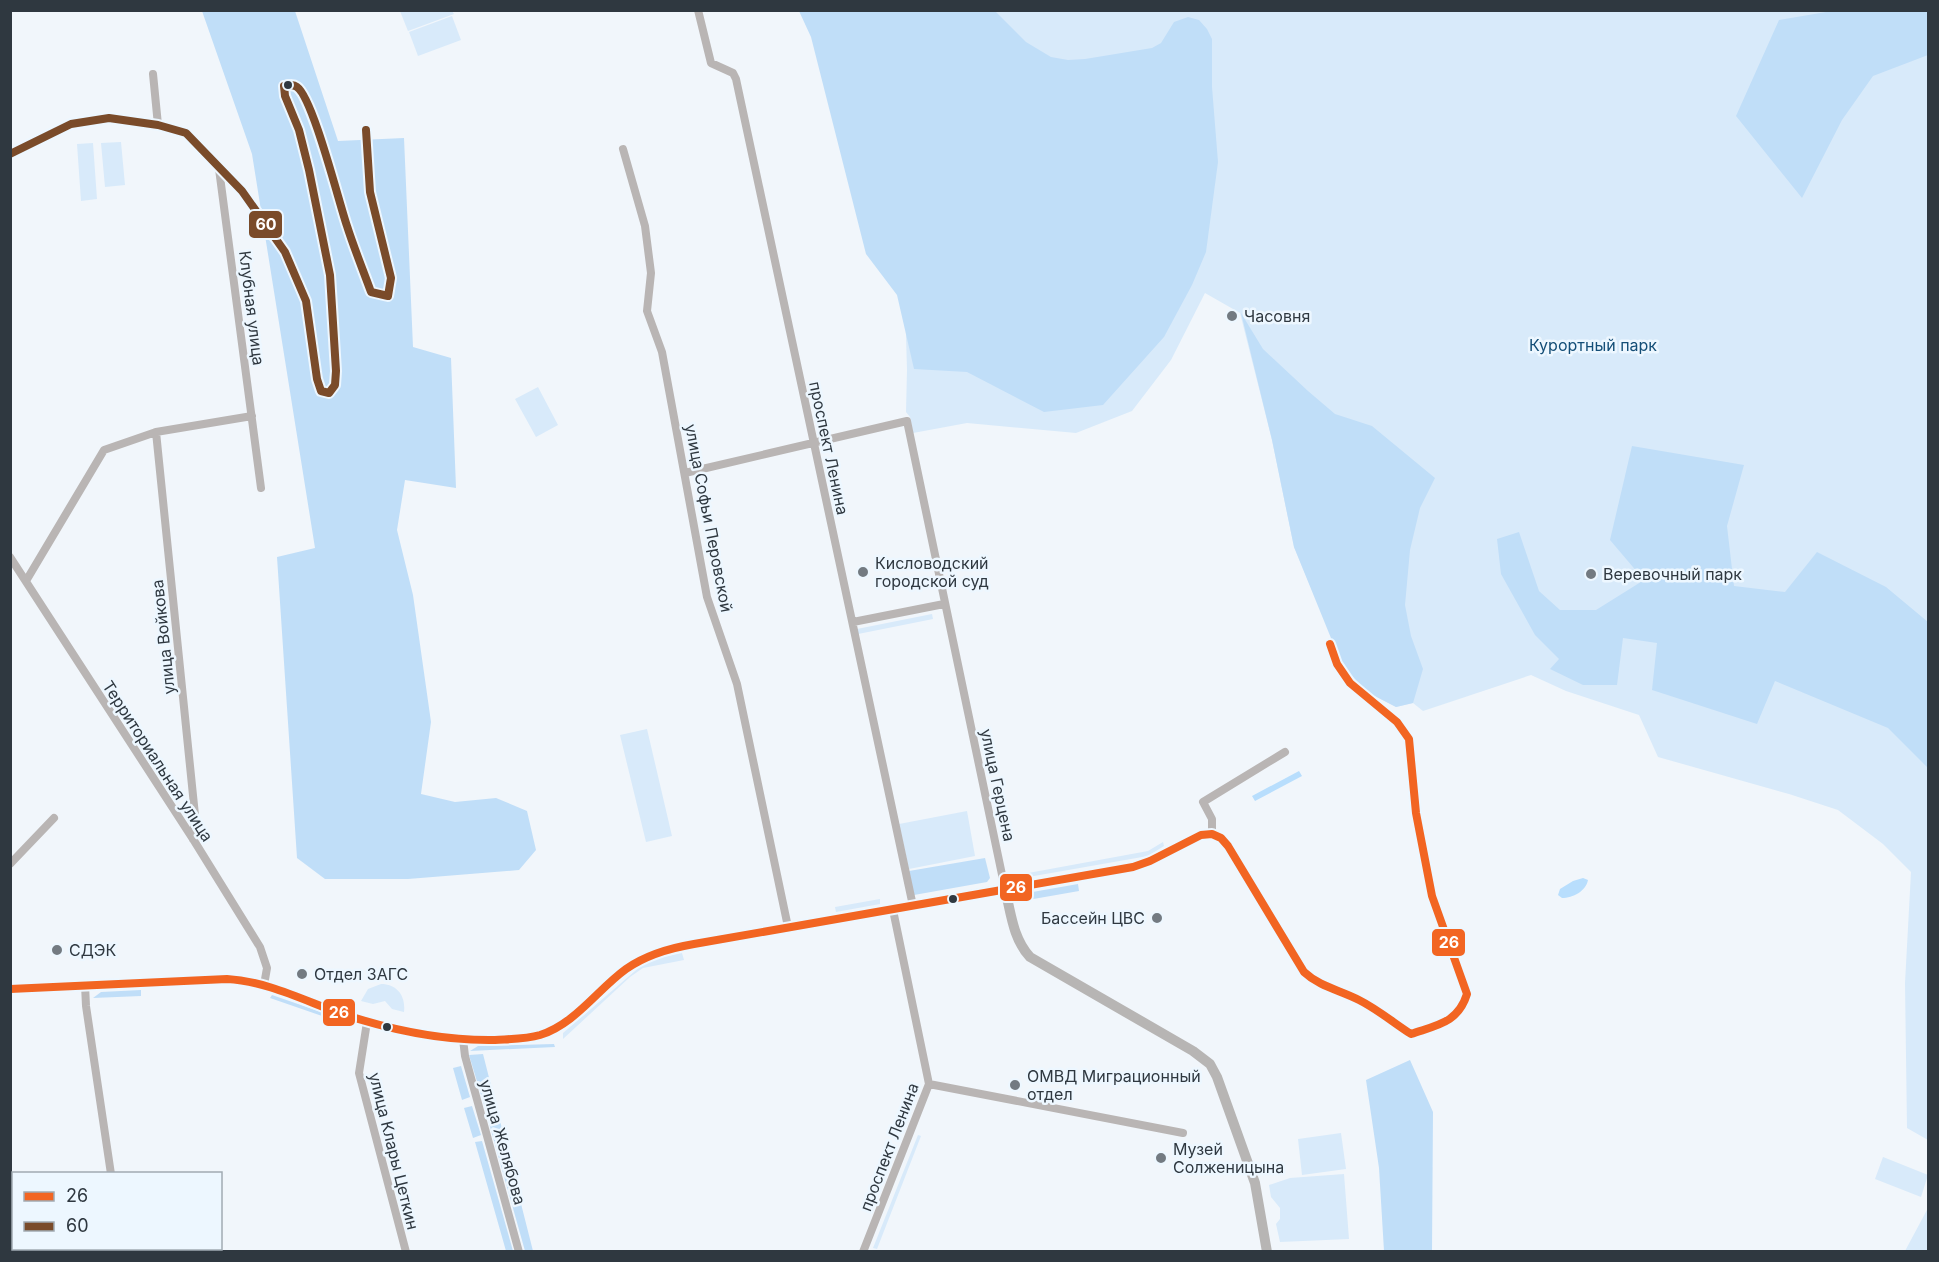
<svg xmlns="http://www.w3.org/2000/svg" width="1939" height="1262" viewBox="0 0 1939 1262" font-family="Inter,sans-serif">
<style>
.green{fill:#d8eafa}
.forest{fill:#c0def8}
.water{fill:#b8defd}
.lines{fill:none;stroke-linecap:round;stroke-linejoin:round}
.street{stroke:#b9b5b4;stroke-width:8}
.secondary{stroke:#b7b5b4;stroke-width:10}
.bus-1-casing{stroke:#edf7ff;stroke-width:12}
.bus-2-casing{stroke:#edf7ff;stroke-width:12}
.bus-1{stroke:#f26522;stroke-width:8}
.bus-2{stroke:#7a4b2a;stroke-width:8}
.bus-dot{fill:#2f3840;stroke:#edf7ff;stroke-width:2}
.poi-dot{fill:#737a81;stroke:#edf7ff;stroke-width:2}
.labels{text-anchor:middle;stroke-width:5;stroke-linejoin:round;paint-order:stroke}
.street-label{font-size:16px;fill:#2f3840;stroke:#edf7ff}
.poi-label{font-size:16px;fill:#2f3840;stroke:#edf7ff;text-anchor:start}
.park-label{font-size:16px;fill:#144e77;stroke:#edf7ff}
.line-badge{stroke:#edf7ff;stroke-width:2}
.badge-label{font-size:16px;text-anchor:middle;font-weight:bold;fill:#fff}
</style>
<rect width="100%" height="100%" fill="#f1f6fb"/>
<path class="green" d="M821,10L1928,11V1140L1907,1128L1905,983L1911,872L1883,844L1838,810L1789,794L1658,757L1639,715L1566,691L1531,675L1423,711L1413,703L1396,707L1369,693L1345,669L1294,547L1272,440L1240,313L1205,293L1171,360L1132,411L1076,433L967,423L913,433L910,417L906,412L907,370L904,267Z
M400,11H452L454,14L408,31Z
M452,16L461,40L418,56L409,32Z
M121,142L125,185L105,187L101,143Z
M93,143L97,199L81,201L77,144Z
M538,387L558,425L536,437L515,399Z
M932,614L933,619L858,634L857,629Z
M647,729L672,836L646,842L620,735Z
M967,811L975,856L909,869L899,824Z
M1163,842L1164,846L1148,856L1017,879L1012,876L1148,851Z
M880,899V904L836,912L835,907Z
M682,953L684,960L643,968L630,977L563,1039V1033L642,965L655,959Z
M381,984C397,984 406,996 404,1012L392,1009L385,1001L373,1004L361,1001L368,989Z
M1341,1133L1346,1169L1302,1175L1298,1139Z
M918,1135L921,1136L877,1249L873,1248Z
M1883,1157L1928,1175L1921,1197L1875,1179Z
M1344,1174L1349,1239L1280,1242L1276,1224L1280,1219V1208L1271,1197L1269,1185L1290,1178Z
M1928,1208V1251H1905Z"/>
<path class="forest" d="M202,11H295L338,141L404,138L413,347L451,358L456,488L405,480L397,530L413,595L431,722L421,794L455,802L496,798L527,811L536,850L519,870L408,879H325L297,858L277,557L315,548L252,154Z
M799,11H995L1026,42L1051,57L1068,60L1085,59L1152,48L1161,43L1174,22L1188,17L1199,20L1207,29L1212,39V87L1218,162L1206,252L1192,285L1164,337L1103,405L1044,412L967,372L914,369L897,295L866,254L811,37Z
M1832,11H1928V55L1873,76L1842,120L1802,198L1736,116L1779,20Z
M1241,313L1263,349L1308,391L1335,414L1372,426L1435,478L1420,508L1410,550L1405,605L1411,636L1423,669L1413,703L1396,707L1369,693L1345,669L1333,643L1294,547L1272,440Z
M1632,446L1744,465L1727,526L1734,586L1785,592L1817,552L1886,587L1928,622V768L1888,728L1775,681L1757,724L1652,690L1657,643L1623,638L1617,685H1583L1550,669L1559,659L1535,635L1501,574L1497,539L1519,532L1539,591L1560,610H1596L1644,580L1610,540Z
M985,858L990,878L987,882L914,895L909,871Z
M1078,884L1079,891L1022,901L1021,894Z
M141,990V996L93,998L101,992Z
M272,995L344,1020L352,1024L351,1026L270,998Z
M554,1044L555,1047L470,1051L478,1046Z
M483,1054L496,1105L485,1108L469,1055Z
M1410,1060L1433,1112L1432,1251H1384L1379,1168L1366,1080Z
M461,1066L470,1097L462,1100L453,1068Z
M472,1106L481,1135L473,1138L464,1108Z
M498,1113L533,1251H525L487,1116Z
M482,1141L513,1251H506L475,1142Z"/>
<path class="water" d="M1299,771L1302,776L1255,801L1252,796Z
M1583,878L1588,880C1586,891 1573,898 1562,898L1558,895L1560,889L1573,881Z"/>
<g class="lines">
<path class="street" d="M698,10L711,63L733,73L736,79L913,906
M153,74L158,125
M623,149L645,226L651,273L647,311L662,352L707,597L737,684L788,927
M10,154L71,124L109,118L158,125L186,133L242,191L285,252L306,301L317,379L321,391L329,393L335,385L336,371L330,275L309,170L299,130L285,96L284,86C289,85 293,84 297,87C313,98 339,203 347,226C354,248 363,270 371,292L388,296L391,278L370,192L366,130
M219,169L261,488
M156,432L195,815L193,839
M685,473L907,421L1005,889L1133,867L1150,861L1201,835L1212,834L1221,838L1228,846L1304,972C1320,987 1340,990 1359,1000C1377,1009 1394,1023 1411,1034C1437,1025 1458,1023 1467,994L1432,896L1416,813L1409,739L1397,722L1350,683L1337,664L1330,644
M10,557L193,839L260,947L267,968L264,985
M26,581L104,450L156,432L252,416
M853,622L944,604
M1212,834V819L1203,802L1285,752
M10,864L54,818
M85,985L86,1006L111,1174
M367,1022L359,1073L406,1252
M463,1039L465,1056L519,1252
M929,1084L1183,1133
M123,1248V1252
M863,1252L929,1084L893,910"/>
<path class="secondary" d="M10,989L227,979C263,981 297,997 331,1010C385,1029 438,1041 495,1040C510,1039 526,1039 540,1035C575,1024 597,990 626,969C646,955 670,948 694,944L1005,889C1011,913 1013,939 1030,957L1193,1051L1210,1064L1217,1077L1255,1183L1267,1252"/>
<g class="bus-1-casing">
<path id="bus-1" d="M10,989L227,979C263,981 297,997 331,1010C385,1029 438,1041 495,1040C510,1039 526,1039 540,1035C575,1024 597,990 626,969C646,955 670,948 694,944L1133,867L1150,861L1201,835L1212,834L1221,838L1228,846L1304,972C1320,987 1340,990 1359,1000C1377,1009 1394,1023 1411,1034C1437,1025 1458,1023 1467,994L1432,896L1416,813L1409,739L1397,722L1350,683L1337,664L1330,644"/>
</g>
<g class="bus-2-casing">
<path id="bus-2" d="M10,154L71,124L109,118L158,125L186,133L242,191L285,252L306,301L317,379L321,391L329,393L335,385L336,371L330,275L309,170L299,130L285,96L284,86C289,85 293,84 297,87C313,98 339,203 347,226C354,248 363,270 371,292L388,296L391,278L370,192L366,130"/>
</g>
<use href="#bus-1" class="bus-1"/>
<use href="#bus-2" class="bus-2"/>
</g>
<g class="bus-dot">
<circle cx="288" cy="85" r="5"/>
<circle cx="953" cy="899" r="5"/>
<circle cx="387" cy="1027" r="5"/>
</g>
<g class="poi-dot">
<circle cx="1232" cy="316" r="6"/>
<circle cx="863" cy="572" r="6"/>
<circle cx="1591" cy="574" r="6"/>
<circle cx="1157" cy="918" r="6"/>
<circle cx="57" cy="950" r="6"/>
<circle cx="302" cy="974" r="6"/>
<circle cx="1015" cy="1085" r="6"/>
<circle cx="1161" cy="1158" r="6"/>
</g>
<g class="labels">
<g class="street-label">
<text transform="translate(252 308) rotate(83)" y="6">Клубная улица</text>
<text transform="translate(829 448) rotate(78)" y="6">проспект Ленина</text>
<text transform="translate(709 518) rotate(79)" y="6">улица Софьи Перовской</text>
<text transform="translate(163 637) rotate(-96)" y="6">улица Войкова</text>
<text transform="translate(158 761) rotate(57)" y="6">Территориальная улица</text>
<text transform="translate(998 785) rotate(78)" y="6">улица Герцена</text>
<text transform="translate(503 1142) rotate(74)" y="6">улица Желябова</text>
<text transform="translate(889 1147) rotate(-69)" y="6">проспект Ленина</text>
<text transform="translate(394 1151) rotate(76)" y="6">улица Клары Цеткин</text>
</g>
<g class="poi-label">
<text x="1244" y="322">Часовня</text>
<text x="875" y="569">Кисловодский<tspan x="875" dy="18">городской суд</tspan></text>
<text x="1603" y="580">Веревочный парк</text>
<text x="1145" y="924" text-anchor="end">Бассейн ЦВС</text>
<text x="69" y="956">СДЭК</text>
<text x="314" y="980">Отдел ЗАГС</text>
<text x="1027" y="1082">ОМВД Миграционный<tspan x="1027" dy="18">отдел</tspan></text>
<text x="1173" y="1155">Музей<tspan x="1173" dy="18">Солженицына</tspan></text>
</g>
<g class="park-label">
<text x="1593" y="351">Курортный парк</text>
</g>
</g>
<g class="line-badge">
<rect x="248" y="210" width="35" height="29" rx="6" fill="#7a4b2a"/>
<rect x="999" y="873" width="34" height="29" rx="6" fill="#f26522"/>
<rect x="1431" y="928" width="35" height="29" rx="6" fill="#f26522"/>
<rect x="322" y="998" width="34" height="29" rx="6" fill="#f26522"/>
</g>
<g class="badge-label">
<text x="266" y="230">60</text>
<text x="1016" y="893">26</text>
<text x="1449" y="948">26</text>
<text x="339" y="1018">26</text>
</g>
<rect width="1939" height="1262" fill="none" stroke="#2f3840" stroke-width="24"/>
<rect x="12" y="1172" width="210" height="78" fill="#edf7ff" stroke="#a1abb3" stroke-width="1.5"/>
<rect x="24" y="1192" width="30" height="9" fill="#f26522" stroke="#a1abb3" stroke-width="1.5"/>
<text x="66" y="1202" font-size="18" fill="#2f3840">26</text>
<rect x="24" y="1222" width="30" height="9" fill="#7a4b2a" stroke="#a1abb3" stroke-width="1.5"/>
<text x="66" y="1232" font-size="18" fill="#2f3840">60</text>
</svg>
